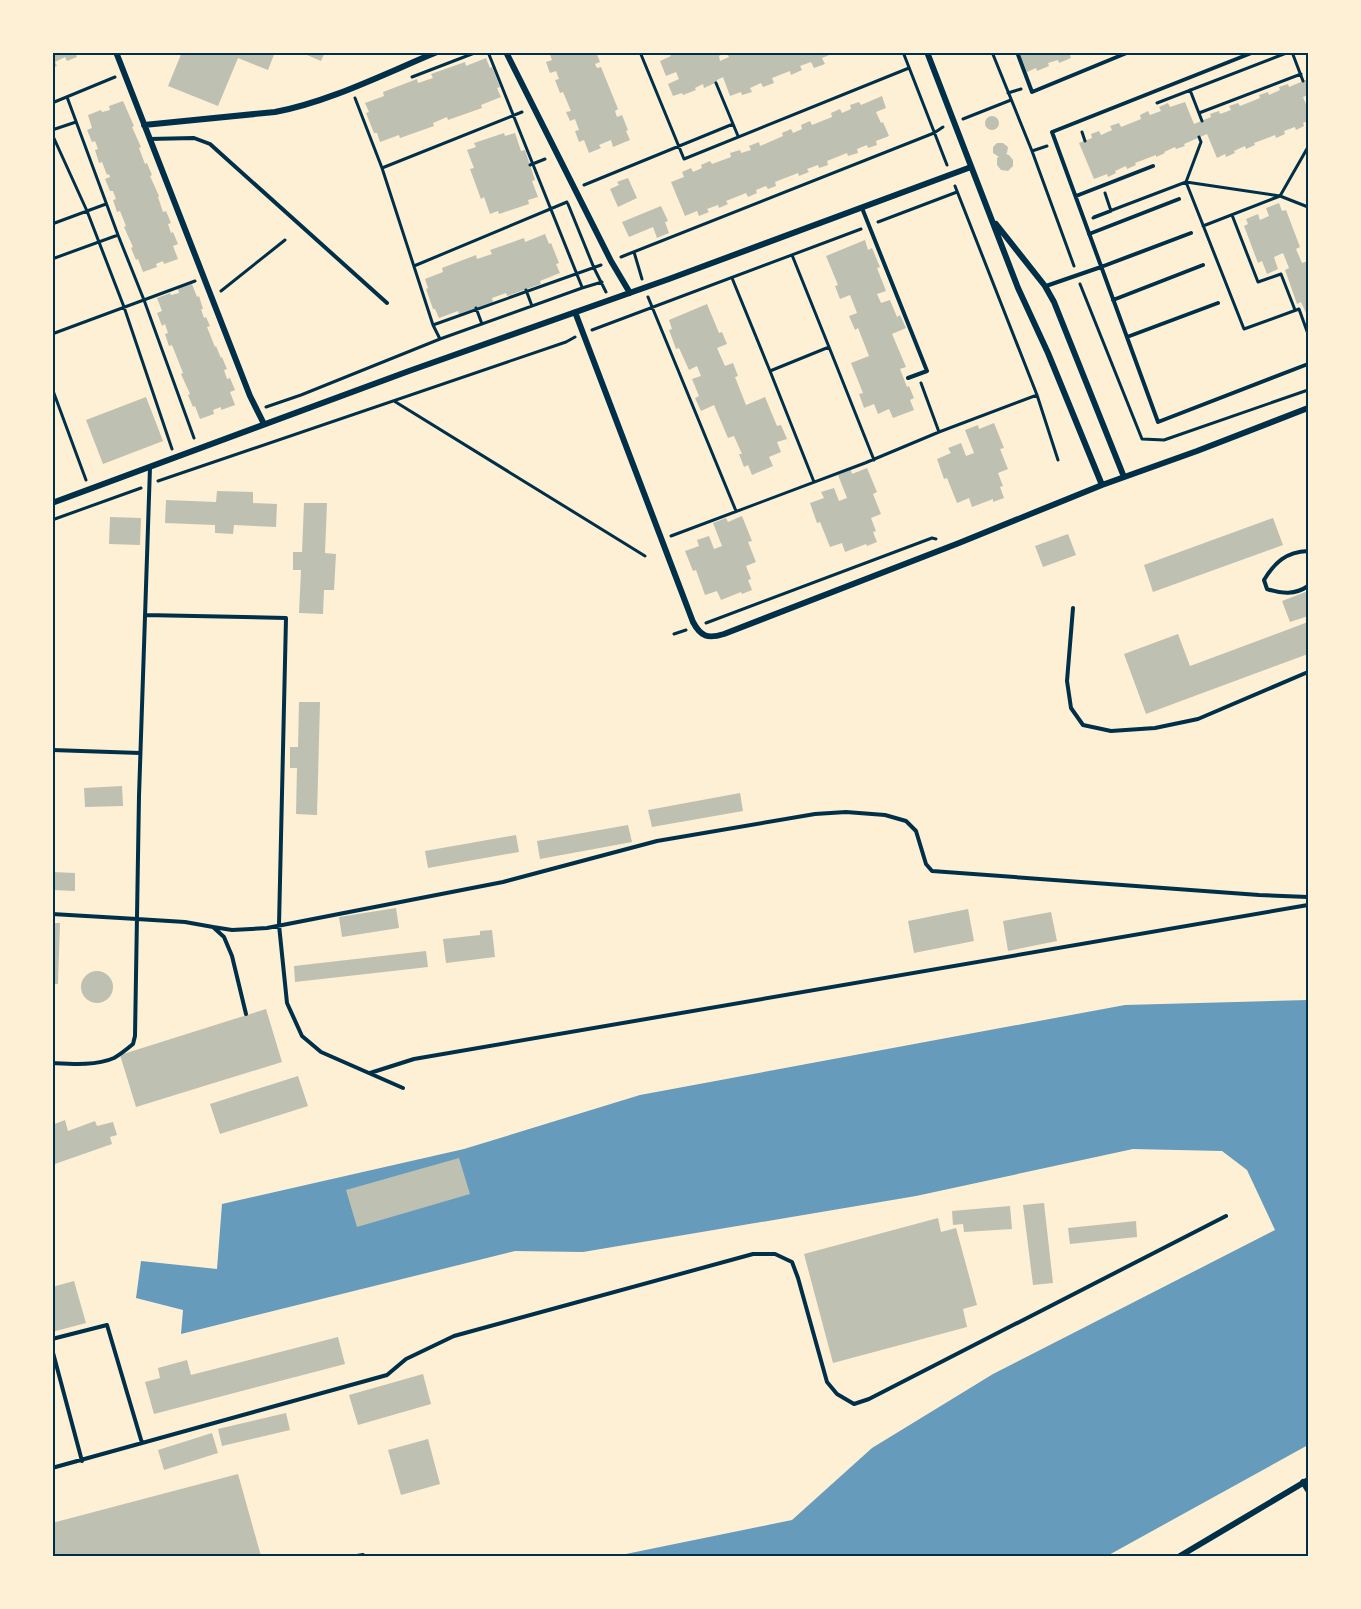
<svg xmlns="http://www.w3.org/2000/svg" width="1361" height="1609" viewBox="0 0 1361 1609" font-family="Montserrat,sans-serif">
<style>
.water{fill:#669bbc}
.building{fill:#bec0b2}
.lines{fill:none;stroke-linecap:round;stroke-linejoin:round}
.path{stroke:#003049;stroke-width:3}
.service{stroke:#003049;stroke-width:4}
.minor{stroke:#003049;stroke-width:6}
.neatline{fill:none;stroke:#003049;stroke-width:2}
</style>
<rect width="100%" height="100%" fill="#fdf0d5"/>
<path class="water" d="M1308,1000V1445L1107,1556H616L792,1520L872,1448L993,1374L1275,1230L1247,1170L1222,1151L1133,1149L916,1196L583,1252L515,1251L181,1334L183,1310L136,1298L141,1261L217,1269L222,1204L464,1149L640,1095L1125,1005Z"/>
<path class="building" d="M52,52H75L77,57L67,61L65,57L55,62L57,66L52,68Z
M182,52L226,54L275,52L268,70L238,58L218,106L168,86Z
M300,52H325L321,61Z
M549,52H596L600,62L595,64L597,68L601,67L618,109L615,111L617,117L622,115L628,130L626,131L630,140L613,147L611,140L599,145L601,148L589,153L584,140L579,142L575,131L579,130L575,119L570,121L566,112L571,111L563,92L560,93L555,80L559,79L556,71L550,73L546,62L552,60Z
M673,52H681L682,54L685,52H719L721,55L719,56L720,61L729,57L727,54L732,52H837L822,58L825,64L814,68L811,62L800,66L802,70L791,75L790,71L772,78L774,83L763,87L761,83L750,88L752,92L742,95L741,92L730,96L723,77L717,80V82L704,88L703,84L695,88L696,90L683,95L682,93L673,96L668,84L679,79L676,72L666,76L660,61L671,56L670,54Z
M1019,52H1075V53L1070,55L1071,58L1059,63L1058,60L1048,63L1049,66L1037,71L1036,68L1027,72Z
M486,58L490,68L492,67L500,87L497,88L501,97L481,105L482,108L448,120L447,117L433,123L434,126L400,138L399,135L380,142L377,133H374L366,113L369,112L365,103L384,96L383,92L417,79L418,83L433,78L431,74L465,62L466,66Z
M1308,79V95L1303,97L1308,109V121L1303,123L1304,126L1296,130L1295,127L1284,131L1285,134L1276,138L1275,135L1254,143L1255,145L1246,149L1245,146L1234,151L1235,153L1226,157L1225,154L1217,158L1207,134L1184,144L1185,146L1176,149L1175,147L1164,152L1165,153L1156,157V155L1135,163L1136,165L1127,169L1126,166L1115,171L1116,173L1108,177L1107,174L1094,179L1079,143L1092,138L1091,134L1099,131L1101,135L1112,130L1110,126L1119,123L1121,127L1141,119L1140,115L1148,111L1150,115L1161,111L1159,107L1168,103L1170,107L1185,102L1194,124L1211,117L1210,114L1219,111L1220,114L1231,110L1229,106L1238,103L1240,106L1260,98L1259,95L1268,92L1269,95L1280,90L1279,87L1288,84L1289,87Z
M882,96L886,108L876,112L881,123L883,122L889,136L876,141L877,145L868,148L867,145L857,149L858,153L848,156L847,153L827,161L828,165L819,168L818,165L807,169L809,172L799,176L798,173L775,182L776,186L768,189L766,186L756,190L757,193L748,197L746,193L726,201L728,204L719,208L718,205L707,209L709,212L699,216L697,211L685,216L671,182L684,177L682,172L691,168L693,172L702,168L701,165L710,161L712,164L731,157L730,153L740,150L741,153L751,150L749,146L759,142L760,146L783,136L782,133L791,129L793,133L802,129L801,125L810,121L812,125L832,117L831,113L840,109L842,113L851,109L850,105L859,102L861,105Z
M123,101L134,126L132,127L141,147L139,148L145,164L147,163L152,175L150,176L159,196L158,197L163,212L166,211L171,223L168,224L171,233L173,232L178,244L173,246L178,259L164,264L163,261L156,264L157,267L143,272L138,259L136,260L131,248L133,247L124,227L126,226L120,211L117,212L113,200L116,199L113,191H110L105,179L110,177L109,174L107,175L102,162L99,163L95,150L98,149L95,141L92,142L87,130L92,128L88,115L101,110L102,112L110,110L109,106Z
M985 123a7 7 0 1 1 14 0a7 7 0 1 1-14 0Z
M504,133L505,136L515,133L521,151L525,150L535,180L532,181L538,197L528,200L529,204L499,214L498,211L490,214L484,197L481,199L470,169L474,168L467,150L476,147L474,143Z
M997,143H1003L1008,147L1007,153L1006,154L1009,155L1013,160V166L1008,171L1001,170L997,165V158L999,157L993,153V147Z
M628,178L637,198L618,207L610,189L619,185L617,182Z
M1279,203L1282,211L1286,210L1300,247L1296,249L1302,263L1308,261V312L1306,313L1301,302L1297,304L1285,270L1289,268L1283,253L1274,257L1278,269L1267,274L1262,261L1258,263L1244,226L1248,224L1246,219L1258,214L1260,220L1269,216L1266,208Z
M661,206L668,221L665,222L669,233L657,238L653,227L629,237L622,222Z
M545,234L549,244L551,243L559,263L556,264L560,273L540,281L541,284L507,296L506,293L492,298L493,302L459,314L458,311L439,318L435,309H433L426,289L428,288L425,279L443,272L442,268L476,255L477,259L492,254L490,250L524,238L525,242Z
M865,240L868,250L872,248L880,267L877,268L886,291L877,294L881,303L890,300L897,317L900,315L906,328L892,334L906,367L900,369L907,387L909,386L914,398L910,400L914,410L893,418L889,409L878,414L874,404L864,408L859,394L863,393L851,363L869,356L858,328L855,330L849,316L857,313L850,295L840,299L835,286L838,285L826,256Z
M192,284L197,297L199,296L203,309H201L204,318L206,317L210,326L207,327L215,347L216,346L221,358L222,357L227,369L224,370L227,379L230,378L235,390L230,392L235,405L221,410V407L213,410L214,414L200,419L195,406L193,407L188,395L190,394L181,374L183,373L172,345L169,346L165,334L168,333L165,324L162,326L157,313L162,311L157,298L170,293L171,295L179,293L178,289Z
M707,304L719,333L722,332L727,344L717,348L725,366L733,363L738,376L735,377L746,405L765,397L777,426L781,425L787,439L777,442L781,452L769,457L773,466L752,475L748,465L744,467L739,454H742L734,436L728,438L714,405L701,411L695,398L699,396L692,379L701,376L697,366L689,370L679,348L676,349L669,330L672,329L669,320Z
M146,397L163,441L103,464L86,420Z
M994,423L1004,448L1000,449L1008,469L998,473L1003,486L1000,487L1004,498L993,502V499L972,507L969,498L957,503L947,478L944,479L937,459L951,453L948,448L961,443L966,456L974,453L965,430L978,425L979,429Z
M867,468L877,492L873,494L881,514L871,518L876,531L873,532L877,542L867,546L866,544L845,552L842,543L830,547L820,522L817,523L810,503L824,498L821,492L834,488L839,501L847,498L838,475L851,470L852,474Z
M217,491L253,492V503L277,504L276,527L234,525L233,534L215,533V525L165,523L166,500L216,502Z
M304,503H327L325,553L336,554L334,590H324L323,614L299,613L301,570H293V552H302Z
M742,516L752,541L748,542L756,562L746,566L751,579L748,580L752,590L742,594L741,592L721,600L717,591L705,595L696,570L693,571L685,551L699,546L697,540L709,536L714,549L722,546L713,523L726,518L728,522Z
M110,517L141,518L140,545L109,544Z
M1273,518L1283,545L1153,592L1144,565Z
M1068,534L1076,555L1043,567L1035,546Z
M1308,591V616L1290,622L1282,601Z
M1308,622V654L1146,714L1124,654L1178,634L1190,666Z
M299,702H320L317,815L296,814L297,768H290V747H298Z
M122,786L123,806L85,807L84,788Z
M740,793L743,811L652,827L648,810Z
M628,825L632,842L540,859L537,841Z
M516,835L519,852L428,868L425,851Z
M52,872L75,873V891L52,890Z
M396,908L399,928L342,937L339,917Z
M968,909L974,941L914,953L908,921Z
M1051,912L1057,941L1008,951L1003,921Z
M52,923H60L58,984H52Z
M492,930L495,957L446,963L443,939L480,935V931Z
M426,951L428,967L295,982L294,966Z
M81 987a16 16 0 1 1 32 0a16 16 0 1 1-32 0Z
M266,1009L282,1062L136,1107L120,1055Z
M298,1076L308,1106L220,1134L210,1104Z
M65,1120L68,1131L95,1121L97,1126L113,1122L117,1135L110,1137L112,1144L52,1165V1125Z
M459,1158L470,1194L357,1227L346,1190Z
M1044,1203L1053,1283L1033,1285L1023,1205Z
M1010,1206L1012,1229L964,1232L963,1224L953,1225L952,1211Z
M938,1218L941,1232L956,1228L977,1305L963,1309L967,1327L833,1363L804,1254Z
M1136,1221L1137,1237L1070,1244L1068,1228Z
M74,1281L86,1323L52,1332V1287Z
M338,1337L345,1364L154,1414L145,1382L160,1378L158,1368L187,1360L191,1375Z
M423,1374L431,1404L358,1425L349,1395Z
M286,1413L290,1430L222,1446L218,1429Z
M212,1433L218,1453L164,1470L158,1450Z
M428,1439L440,1484L401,1495L388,1450Z
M238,1474L261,1556H52V1523Z"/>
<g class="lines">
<path class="path" d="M488,52L582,287
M640,52L684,159L909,68
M903,52L947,165
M992,52L1032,151L1074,266
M1292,52L1303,81
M412,77L477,52
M716,83L738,136
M1190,90L1202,121
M1008,93L1021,89
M355,98L382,168L433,325L440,339
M52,103L115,77
M1157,103L1289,52
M1199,113L1301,74
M963,119L1011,100
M52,130L76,122
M1082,132L1085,141
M52,134L87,211L124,307L172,449
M1199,137L1201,142L1186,182L1244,329L1299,309L1308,334
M1032,151L1047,146
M530,165L545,159
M382,168L522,112
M584,185L733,124
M955,186L1037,395L1058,460
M568,204L594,268L606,292
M1232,215L1258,282L1281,274L1295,310
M1094,217L1186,182L1280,196L1308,207
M1093,218L1111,211L1105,193
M878,222L957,192
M52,224L106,204
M1203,226L1280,196L1308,147
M118,235L144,300L194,438
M634,252L642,279
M621,257L934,133L943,127
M52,259L118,235L67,97
M414,266L567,202
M732,278L770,371L829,347L792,255
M1080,284L1142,439L1164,440L1308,390
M526,290L532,306
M221,291L285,240
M648,297L736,511
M476,308L482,324
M433,325L601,265
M592,330L861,229
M52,334L195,281
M829,347L874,460
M770,371L814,482
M921,383L939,432
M52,388L86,480
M394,401L645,556
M266,407L301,395L440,339L582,288L602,282
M158,481L566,342L575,337
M52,520L141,488
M671,536L865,463L939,432L1037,395
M706,623L932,538L936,539
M674,634L686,630"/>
<path class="service" d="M1017,52L1032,92L1129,52
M1254,52L1052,132L1158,422L1308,364
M149,139L194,138L210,144L387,303
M1076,196L1153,166
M862,208L927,371L908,378
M1089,234L1179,199
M1046,286L1101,267L1191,233
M1113,300L1203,265
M1127,337L1218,303
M1308,551C1286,552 1275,562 1264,580L1267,589C1282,594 1295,595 1308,586
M1073,608L1067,681L1071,708L1083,725L1111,731L1155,728L1198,719L1308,672
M145,615L286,618L279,925L287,1003L302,1036L321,1052L403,1088
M52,750L140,753
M52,914L137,919L185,922L213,927L224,937L232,956L246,1014
M213,927L232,930L267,928L503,882L657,841L815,814L846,812L885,815L906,821L916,831L926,864L932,871L1259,895L1308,897
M52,1063C71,1064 96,1066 114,1058C121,1054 127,1049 133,1044L135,1036L139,796L150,467
M370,1073L414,1059L1308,905
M52,1339L107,1325L142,1443
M52,1349L82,1461
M52,1468L387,1375L406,1359L454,1336L753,1254H775L792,1262L798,1278L827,1382L837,1394L854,1404L869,1399L1226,1216
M357,1556L363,1555"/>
<path class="minor" d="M116,52L250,396L264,424
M506,52L611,261L630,293
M927,52L1018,288L1048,353L1102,485
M144,125L275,112C329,102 386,73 437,52
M996,224L1045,286L1054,302L1124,477
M575,312L693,622C701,637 708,639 724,634L959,543L1102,485L1197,451L1308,408
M52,503L409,371L669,279L971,167
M1303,1482L1308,1490
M1180,1556L1308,1480"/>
</g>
<rect width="1361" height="1609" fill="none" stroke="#fdf0d5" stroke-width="108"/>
<rect x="54" y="54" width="1253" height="1501" class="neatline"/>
</svg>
